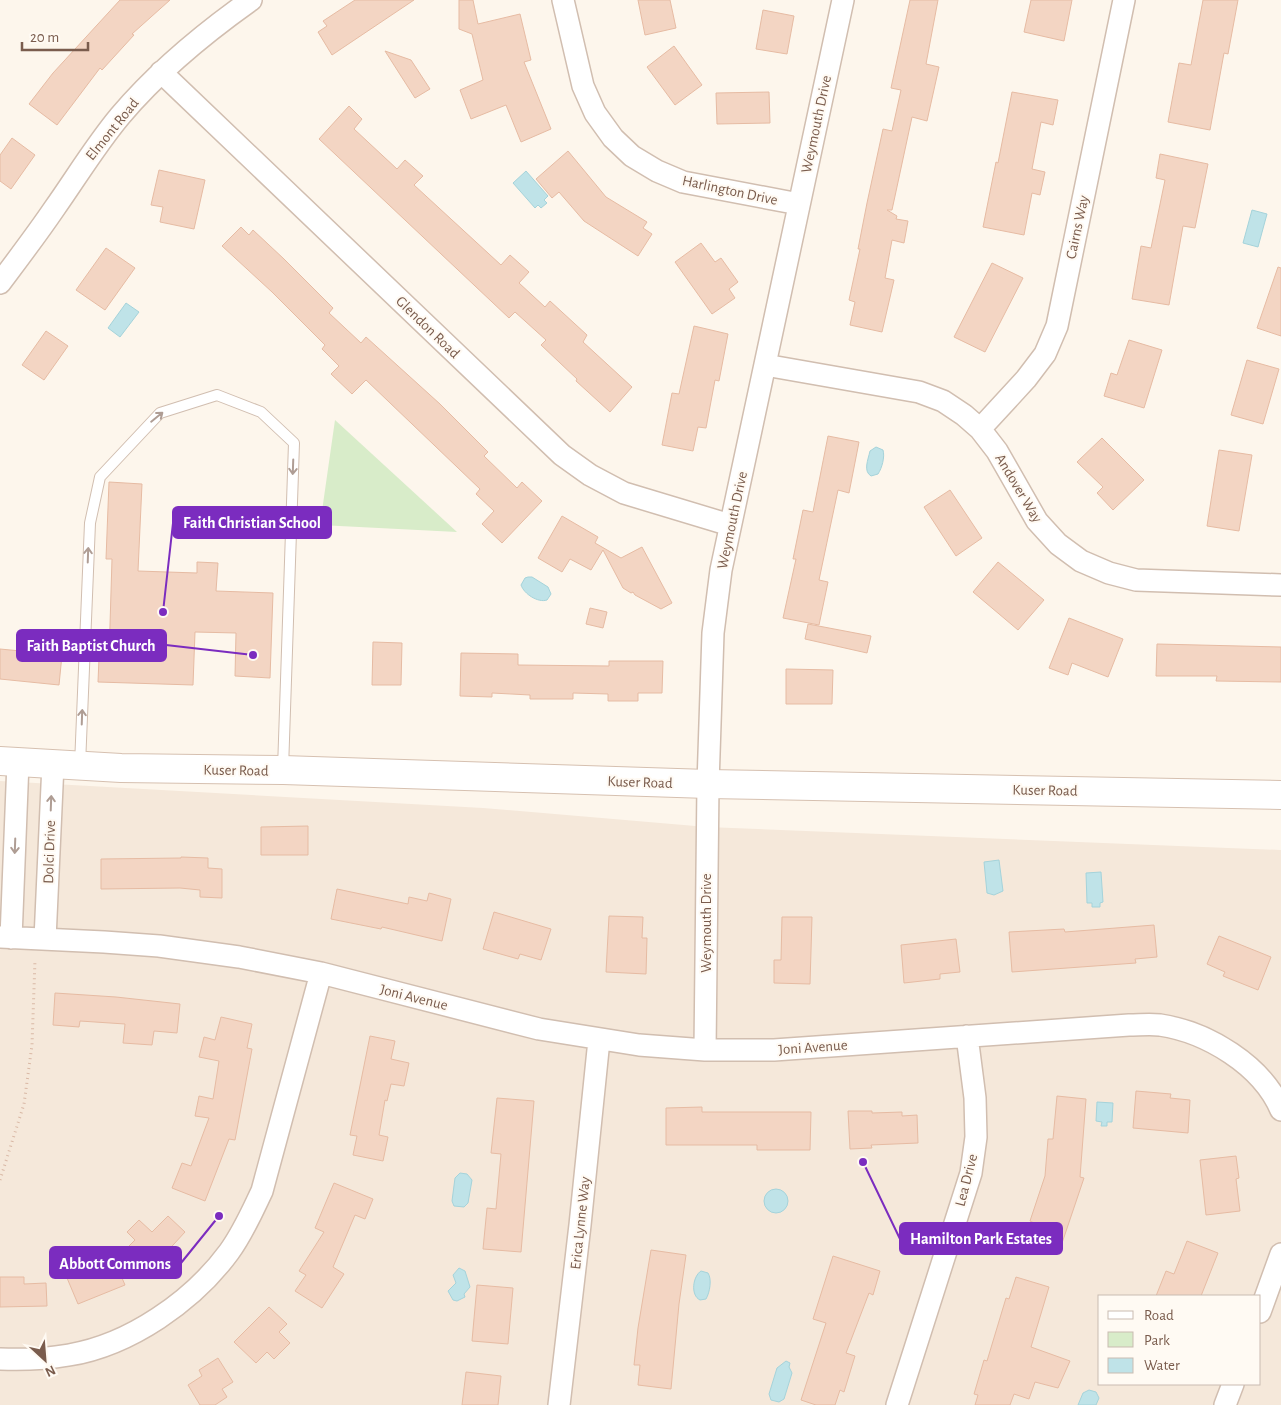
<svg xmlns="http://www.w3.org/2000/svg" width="1281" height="1405" viewBox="0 0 1281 1405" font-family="'Alegreya Sans',sans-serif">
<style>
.residential{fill:#f5e8da;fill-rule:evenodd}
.green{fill:#d8ecc9}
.water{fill:#bfe3e8;stroke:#a5d3da}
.building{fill:#f3d5c3;stroke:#e6bba3}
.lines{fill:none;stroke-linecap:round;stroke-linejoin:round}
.lane-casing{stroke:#d1beb0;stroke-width:12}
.street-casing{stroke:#d1beb0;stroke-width:24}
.secondary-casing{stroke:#d6c0b0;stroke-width:30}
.path{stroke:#d9b8a5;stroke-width:3;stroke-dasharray:1 4;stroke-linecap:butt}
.lane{stroke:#fff;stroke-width:10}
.street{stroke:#fff;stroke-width:21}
.secondary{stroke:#fff;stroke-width:28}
.oneway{stroke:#af9d94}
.labels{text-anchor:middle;stroke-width:4;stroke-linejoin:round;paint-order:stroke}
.street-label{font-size:15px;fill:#7a5c4d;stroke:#fffaf3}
.leader{fill:none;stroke:#7b2cbf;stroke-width:2}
.callout-dot{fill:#7b2cbf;stroke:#fffaf3;stroke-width:2}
.callout{fill:#7b2cbf;stroke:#7b2cbf;stroke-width:2}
.callout-label{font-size:16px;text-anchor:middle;font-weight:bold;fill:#fff}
</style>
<rect width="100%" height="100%" fill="#fdf6ec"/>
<path class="residential" d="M0,781L483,808L707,827L1281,850V1405H0ZM1100,1296H1260V1384H1100Z"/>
<path class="green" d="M335,420L457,532L320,525Z"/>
<path class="water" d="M526,171L548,196L544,200L547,203L541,208L538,205L535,208L513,183Z
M1252,210L1267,214L1258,247L1243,243Z
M126,303L139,312L120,337L108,328Z
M876,447L883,450C885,457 882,468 878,474L871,476C863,471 868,460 870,451Z
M528,577H532L548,587L551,594L547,600C538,603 524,594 521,585L525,578Z
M999,860L1003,891L994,895L987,893L984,862Z
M1101,872L1103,902L1100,903V907H1092V903H1087L1086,873Z
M1097,1102L1113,1103L1112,1122H1107V1126H1101L1102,1122L1096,1121Z
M460,1173L467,1174L472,1180L468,1203L464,1207L454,1206L452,1201L455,1178Z
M764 1201a12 12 0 1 1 24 0a12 12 0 1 1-24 0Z
M459,1268L465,1271L470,1287L464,1294L465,1297L457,1301L453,1300L448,1291L456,1283L453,1275Z
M701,1271L708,1273C712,1279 710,1292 706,1299L700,1300C690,1295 693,1276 701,1271Z
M786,1361L790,1363L789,1367L792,1373L784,1399L779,1402L771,1400L769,1394L777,1368Z
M1089,1390L1096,1392L1099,1398L1096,1405H1078L1083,1393Z"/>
<path class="building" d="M120,0H170L132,34L134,35L102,70L100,68L57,125L29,104L53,73Z
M355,0H414L332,55L318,32L327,26L323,21Z
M459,0H473L478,24L520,14L531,60L524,62L551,129L521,142L506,105L471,119L460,90L483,80L472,34L459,29Z
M638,0H670L676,28L645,35Z
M910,0H938L926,64L939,67L927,121L912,117L892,210H887L897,216L896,219L908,221L904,243L892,240L885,278L894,280L882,332L850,325L855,302L849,300L860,249H858L867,203L883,129L892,131L901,90L891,88Z
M1031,0H1072L1064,41L1024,32Z
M1203,0H1238L1228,54L1224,53L1210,130L1168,122L1179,63L1191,65Z
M763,10L794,16L787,54L756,49Z
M674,46L702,85L675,105L647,67Z
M385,51L411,60L430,89L415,98Z
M769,92L770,123L717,124L716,93Z
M1012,92L1058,100L1053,125L1041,122L1032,169L1045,172L1040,195L1032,193L1024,235L983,227L996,162L998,163Z
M349,106L362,119L354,129L397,169L405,160L423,176L414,185L501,265L510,255L529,272L519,283L545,307L550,301L587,335L583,342L632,387L610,412L576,381L577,379L541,345L546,340L515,312L509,318L319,139Z
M12,138L35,155L11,189L0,181V155Z
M568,151L606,197L647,222L643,228L652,234L638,256L584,221L559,192L552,198L536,179Z
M1160,154L1208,164L1195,228L1183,226L1169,305L1132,299L1141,246L1151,248L1165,180L1156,178Z
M159,170L205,180L194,229L160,222L163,207L151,205Z
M241,227L249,235L253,230L284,259L333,308L329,313L361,343L366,337L440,404L488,452L484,456L517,488L522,482L542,501L502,543L482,524L494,511L476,494L480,489L366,380L352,394L331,374L339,366L322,349L325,345L272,292L222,246Z
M701,243L715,262L721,258L738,282L729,289L735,298L712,314L675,262Z
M106,248L135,268L105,310L76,290Z
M992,263L1023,278L985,352L954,337Z
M1278,267L1281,268V336L1257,328Z
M694,326L728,334L719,381L715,380L706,428L698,427L693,451L662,445L672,393L679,394Z
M46,331L68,346L44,380L22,365Z
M1129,340L1162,350L1144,408L1104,396L1111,373L1117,375Z
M1247,360L1279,369L1263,424L1231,415Z
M828,436L859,442L849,493L838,490L819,580L828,582L819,625L783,618L796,559H793L803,510L813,512Z
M1102,438L1144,480L1113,510L1097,493L1103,487L1077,462Z
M1219,450L1252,455L1239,531L1207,526Z
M109,482L142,484L138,571L197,573V562L218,563L216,591L273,593L270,678L235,676L236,633L195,632L193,685L98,682L99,658H109L112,559H106Z
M950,490L982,538L956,556L924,507Z
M562,516L598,537L595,543L621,558L642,547L672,603L661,609L635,595L633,592L631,593L623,588L603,550L591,570L570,559L562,572L538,558Z
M998,562L1044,600L1018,630L973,592Z
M590,608L607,612L603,628L586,624Z
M1069,618L1123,639L1108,677L1072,663L1068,675L1049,668Z
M808,624L871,636L867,653L805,639Z
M373,642L402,643L401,685H372Z
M1157,644L1281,647V682L1216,681L1217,676H1156Z
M0,649L62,655L59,685L0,679Z
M461,653L518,654V665L609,666V661H663L662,693H638V701H608V694L573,693V699H530V695L492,693V697L460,696Z
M786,669L833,670L832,704H786Z
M308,826V855H261V827Z
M181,857L208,858V868L222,869V898L200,897V890L180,888L101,889V859L181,858Z
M337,889L408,904L409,897L427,901L429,893L451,899L442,941L382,927L381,929L331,919Z
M494,912L551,929L541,960L520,954L518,959L483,949Z
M609,916L643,917L642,938H647L646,974L606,972Z
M782,917H812L810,984L774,983V960H781Z
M1154,925L1157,957L1135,959L1136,963L1012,972L1009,932L1064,929L1065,932Z
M1219,936L1271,957L1258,990L1223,976L1225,972L1207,964Z
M956,939L960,972L940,974V979L904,983L901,945Z
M55,993L116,997L180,1004L177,1033L154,1031L152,1045L123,1043L125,1024L80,1021L79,1027L53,1025Z
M221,1017L252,1024L247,1048L252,1049L235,1140L229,1139L205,1201L172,1188L182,1163L191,1166L209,1118L195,1116L199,1096L213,1099L219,1061L199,1057L204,1037L215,1040Z
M370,1036L395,1041L391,1059L409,1063L404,1086L391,1084L387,1101L385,1100L379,1135L388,1137L383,1161L353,1155L357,1136L350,1135Z
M1136,1091L1171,1094L1170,1098L1190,1100L1188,1133L1133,1128Z
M1057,1096L1086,1099L1080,1177L1084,1178L1059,1252L1028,1242L1034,1223L1030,1221L1045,1176L1048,1139H1053Z
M497,1098L534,1101L521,1252L483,1249L487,1208L496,1209L501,1154L491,1153Z
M702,1107V1112H811L810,1150H757V1145H666V1108Z
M848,1111H872V1113L902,1112V1116L917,1115L918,1143L871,1145L872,1148L850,1149Z
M1236,1156L1239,1178L1236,1179L1240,1211L1206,1215L1200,1160Z
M334,1183L373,1199L365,1219L355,1215L333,1267L344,1274L322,1308L295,1291L306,1275L299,1271L324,1232L315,1228Z
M168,1216L185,1232L151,1269L128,1247L135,1240L127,1232L139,1220L152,1232Z
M1187,1241L1218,1253L1201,1296H1156L1166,1271L1174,1274Z
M651,1250L686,1255L679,1304L671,1389L638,1385L640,1365H634L638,1328Z
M833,1256L880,1271L873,1295L869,1293L846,1353L855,1356L844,1392L840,1390L835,1405H816L801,1400L826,1323L813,1319Z
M114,1259L125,1285L78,1304L67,1278Z
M0,1277H24V1284L46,1283L47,1306L0,1307Z
M1016,1277L1049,1287L1031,1347L1070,1361L1058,1388L1035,1382L1029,1399L1014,1394L1010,1405H975L978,1395L974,1394L984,1360L987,1361L1006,1298L1009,1299Z
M477,1285L513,1288L508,1344L472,1341Z
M269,1307L287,1324L279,1332L290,1343L274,1359L267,1352L256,1363L234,1342Z
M218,1358L233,1382L222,1389L227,1397L215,1405H200L188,1385L202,1376L199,1370Z
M466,1372L501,1376L498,1405H462Z"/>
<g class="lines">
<g class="lane-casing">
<path id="lane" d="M80,765L90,523L100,477L160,413L217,395L261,412L294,443L283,769"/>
</g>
<g class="street-casing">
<path id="street" d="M563,0L583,86L595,113L613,138L632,156L657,171L683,182L799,204
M161,72L562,455L590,475L624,493L730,525
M0,283C18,259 37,234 54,209C76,178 95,146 120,116C158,71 203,34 251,0
M765,365L919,392L943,401L964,415L980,429L997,451L1037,521L1058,544L1081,561L1109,573L1136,580L1281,585
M980,429L1026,379L1045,354L1057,326L1124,0
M0,937L104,942L159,946L239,957L321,973L539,1029L639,1045L705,1050H774L1129,1025C1139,1025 1150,1024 1160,1025C1207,1032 1262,1065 1281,1110
M11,938L18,762
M45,939L53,764
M705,1050L708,784L713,633L721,570L843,0
M1260,1312L1281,1254
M0,1359C23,1360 46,1359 69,1355C130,1345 193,1301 229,1252C243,1233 252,1212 262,1191L321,973
M559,1405L580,1225L599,1040
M897,1405L971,1173L976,1137L975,1098L967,1036
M1225,1405L1233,1384"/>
</g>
<g class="secondary-casing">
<path id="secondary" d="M0,761L121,768L283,770L708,784L1281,795"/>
</g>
<path class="path" d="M0,1180L24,1104L32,1045L35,960"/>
<use href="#lane" class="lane"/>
<use href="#street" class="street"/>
<use href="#secondary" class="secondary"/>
</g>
<defs><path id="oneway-shaft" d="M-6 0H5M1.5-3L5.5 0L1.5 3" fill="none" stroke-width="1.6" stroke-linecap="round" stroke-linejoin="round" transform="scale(1.25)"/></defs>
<g class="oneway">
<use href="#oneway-shaft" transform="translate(157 417) rotate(-39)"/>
<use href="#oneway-shaft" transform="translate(293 467) rotate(92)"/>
<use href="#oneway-shaft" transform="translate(88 555) rotate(-88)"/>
<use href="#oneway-shaft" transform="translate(82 717) rotate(-88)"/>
<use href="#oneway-shaft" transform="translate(51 803) rotate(-88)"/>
<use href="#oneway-shaft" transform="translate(15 846) rotate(92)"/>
</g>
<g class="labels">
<g class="street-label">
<text transform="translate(816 124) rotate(-78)" y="5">Weymouth Drive</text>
<text transform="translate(112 129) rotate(-51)" y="5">Elmont Road</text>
<text transform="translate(730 190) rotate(12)" y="5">Harlington Drive</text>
<text transform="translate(1077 227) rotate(-78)" y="5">Cairns Way</text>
<text transform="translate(428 327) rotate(44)" y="5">Glendon Road</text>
<text transform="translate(1019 488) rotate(59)" y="5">Andover Way</text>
<text transform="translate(732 520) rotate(-78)" y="5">Weymouth Drive</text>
<text transform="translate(236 770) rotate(1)" y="5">Kuser Road</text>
<text transform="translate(640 782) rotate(2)" y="5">Kuser Road</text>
<text transform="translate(1045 790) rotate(1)" y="5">Kuser Road</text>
<text transform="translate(49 852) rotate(-88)" y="5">Dolci Drive</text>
<text transform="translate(706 923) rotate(-90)" y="5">Weymouth Drive</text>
<text transform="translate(414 997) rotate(14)" y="5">Joni Avenue</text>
<text transform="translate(813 1047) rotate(-4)" y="5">Joni Avenue</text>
<text transform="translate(966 1180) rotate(-76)" y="5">Lea Drive</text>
<text transform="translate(580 1223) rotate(-84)" y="5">Erica Lynne Way</text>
</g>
</g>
<path class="leader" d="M163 612L173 523M253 655L166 645M863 1162L900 1239M219 1216L181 1263"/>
<g class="callout-dot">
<circle cx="163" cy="612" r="5"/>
<circle cx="253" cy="655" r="5"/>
<circle cx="863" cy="1162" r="5"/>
<circle cx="219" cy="1216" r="5"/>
</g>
<g class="callout">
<rect x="173" y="507" width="158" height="31" rx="5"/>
<rect x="17" y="630" width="149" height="31" rx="5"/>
<rect x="900" y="1223" width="162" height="31" rx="5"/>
<rect x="50" y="1247" width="131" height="31" rx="5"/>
</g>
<g class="callout-label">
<text x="252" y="528">Faith Christian School</text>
<text x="91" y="651">Faith Baptist Church</text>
<text x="981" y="1244">Hamilton Park Estates</text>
<text x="115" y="1269">Abbott Commons</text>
</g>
<rect x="1098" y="1295" width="162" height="90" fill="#fffaf3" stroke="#cabbb1"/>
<rect x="1108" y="1311" width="25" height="8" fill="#ffffff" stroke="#cabbb1"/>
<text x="1144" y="1320" font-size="15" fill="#7a5c4d">Road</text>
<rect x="1108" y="1332" width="25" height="15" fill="#d8ecc9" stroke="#cabbb1"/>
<text x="1144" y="1345" font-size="15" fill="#7a5c4d">Park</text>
<rect x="1108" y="1358" width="25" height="15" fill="#bfe3e8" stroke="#cabbb1"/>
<text x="1144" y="1370" font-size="15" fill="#7a5c4d">Water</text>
<g transform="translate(45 1360) rotate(154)" stroke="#fffaf3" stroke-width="4" paint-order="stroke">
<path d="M0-4L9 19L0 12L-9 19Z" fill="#7a5c4d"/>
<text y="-8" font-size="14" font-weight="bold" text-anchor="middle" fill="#7a5c4d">N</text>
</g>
<path d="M22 42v8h66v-8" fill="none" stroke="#7a5c4d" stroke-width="2.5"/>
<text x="30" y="42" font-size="15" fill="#7a5c4d" stroke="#fffaf3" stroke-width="4" paint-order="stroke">20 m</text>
</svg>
